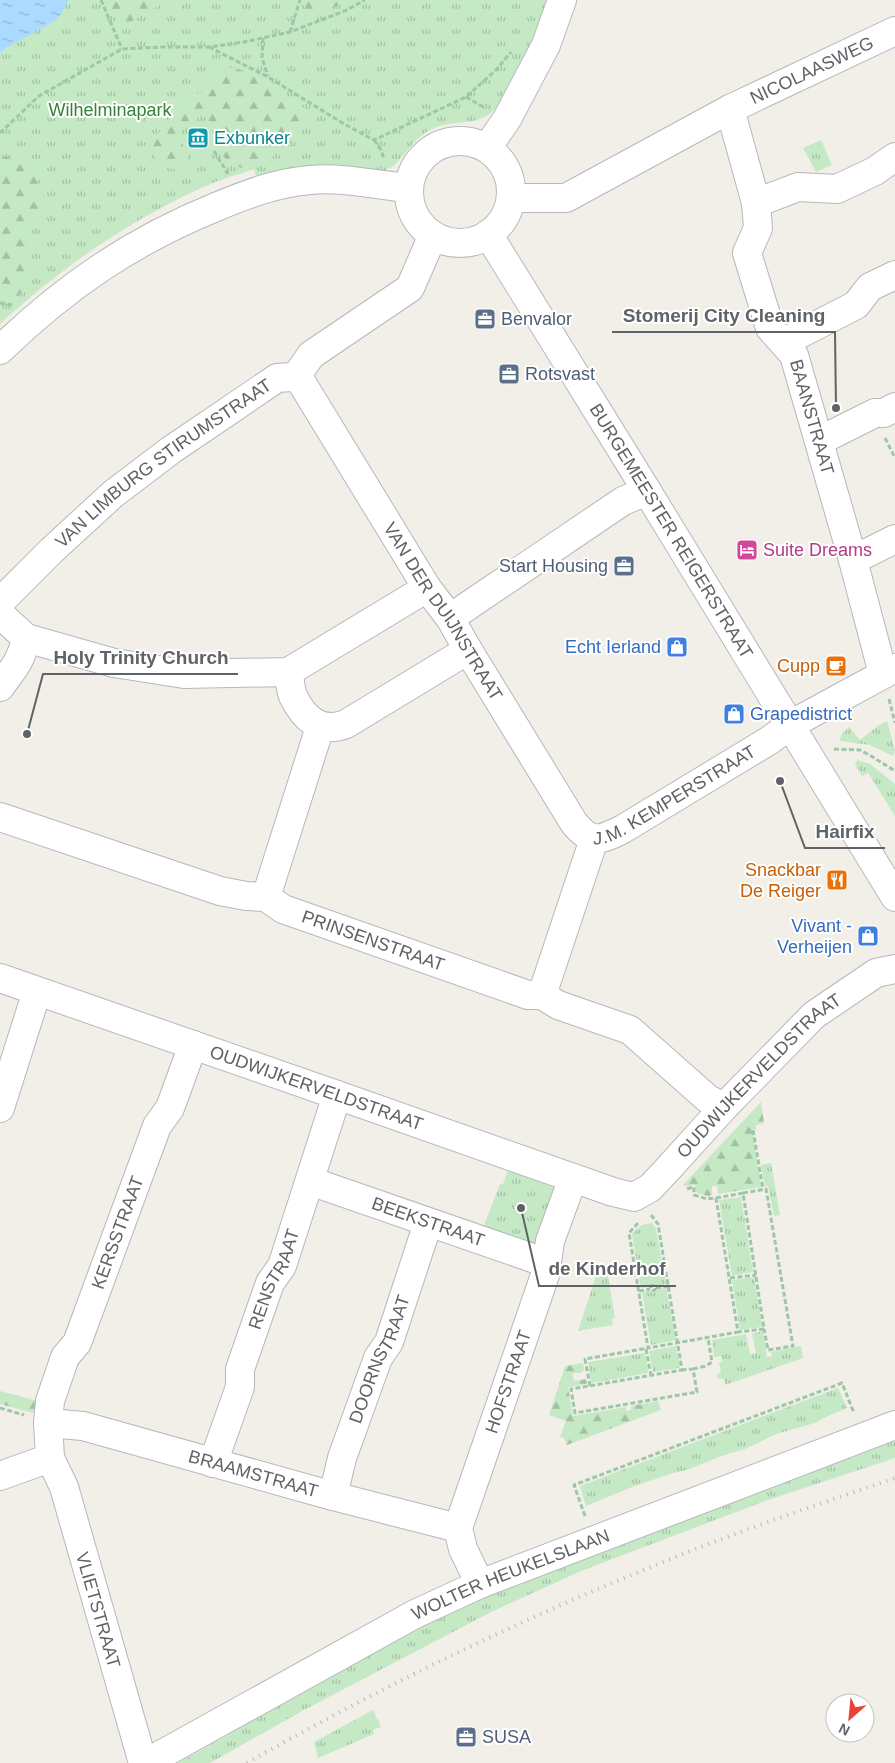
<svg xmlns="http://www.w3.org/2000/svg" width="895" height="1763" viewBox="0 0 895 1763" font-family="Arial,sans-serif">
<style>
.grass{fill:url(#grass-tufts)}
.forest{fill:url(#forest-firs)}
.water{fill:url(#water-ripples)}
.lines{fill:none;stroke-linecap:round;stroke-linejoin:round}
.street-casing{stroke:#b5b8bc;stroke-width:30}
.secondary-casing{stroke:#b6babf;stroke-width:30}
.path{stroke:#9cc7a9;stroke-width:3;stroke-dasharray:5 2.5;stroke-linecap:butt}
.street{stroke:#fff;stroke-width:28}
.secondary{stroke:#fff;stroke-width:28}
.rail{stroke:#b6b7b8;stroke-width:4;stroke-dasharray:1 6;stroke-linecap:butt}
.labels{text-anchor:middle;stroke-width:4;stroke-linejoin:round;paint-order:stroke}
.street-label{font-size:18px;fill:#5f6368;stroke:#fff}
.park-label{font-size:18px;fill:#348238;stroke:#fff}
.culture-label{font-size:18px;fill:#0d838f;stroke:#fff;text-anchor:start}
.service-label{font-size:18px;fill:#4e5e75;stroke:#fff;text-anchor:start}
.hotel-label{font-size:18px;fill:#b23c85;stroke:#fff;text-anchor:start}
.shop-label{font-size:18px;fill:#366cbe;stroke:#fff;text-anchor:end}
.food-label{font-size:18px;fill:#c56008;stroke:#fff;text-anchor:end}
.leader{fill:none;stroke:#5f6368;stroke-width:2}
.callout-dot{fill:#5f6368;stroke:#fff;stroke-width:2}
.callout-label{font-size:19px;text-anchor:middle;font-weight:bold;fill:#5f6368;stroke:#fff;stroke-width:4;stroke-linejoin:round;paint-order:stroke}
</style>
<defs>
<pattern id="grass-tufts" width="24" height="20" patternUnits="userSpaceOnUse" patternTransform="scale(1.25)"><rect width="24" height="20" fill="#c5e8c5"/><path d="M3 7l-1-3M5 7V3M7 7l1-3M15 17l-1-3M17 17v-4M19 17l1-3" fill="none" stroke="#a3c0a4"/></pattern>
<pattern id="forest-firs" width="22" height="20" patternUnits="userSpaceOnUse" patternTransform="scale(1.25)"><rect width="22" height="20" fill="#c5e8c5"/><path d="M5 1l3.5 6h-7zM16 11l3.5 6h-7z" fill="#a3c0a4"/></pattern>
<pattern id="water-ripples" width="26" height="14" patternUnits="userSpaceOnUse" patternTransform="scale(1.25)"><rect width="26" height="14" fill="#aadaff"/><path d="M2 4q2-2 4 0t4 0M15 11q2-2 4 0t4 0" fill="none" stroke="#8eb4d2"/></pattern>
</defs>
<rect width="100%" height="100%" fill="#f1efe8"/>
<path class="grass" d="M0,0H549L543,18L500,102C483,130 458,117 432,129C413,138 405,157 390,169L389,167L384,173L257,179L254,169C237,175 218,180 201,188C127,222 59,269 0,324Z
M821,140L832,165L816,172L803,148Z
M887,721L895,750L893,756L870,745L840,741L841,735L849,727L860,740L879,725Z
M857,760L870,764L895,784V816L868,773L862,776L855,764Z
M771,1163L780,1215L774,1216L768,1186H765L761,1165Z
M508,1170L558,1189L538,1247L483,1228L500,1184H503Z
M741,1197L753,1272L732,1276L719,1200Z
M652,1223L656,1229L666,1284L657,1286L653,1284L649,1287L641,1288L632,1234L641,1225Z
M600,1264H606L615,1318L612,1319L613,1325L578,1331Z
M754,1277L762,1327L740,1330L732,1280Z
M666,1288L676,1340L651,1345L642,1292L649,1291L654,1293L657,1290Z
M763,1331L767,1357L772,1356L771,1352L801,1346L803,1358L725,1385L724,1379H718L717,1374L721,1372L719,1363L722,1362L721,1356L714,1357L712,1340L746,1334L750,1354L756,1353L752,1334Z
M676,1346L680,1368L653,1372L649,1351Z
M645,1353L648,1373L591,1383L588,1362Z
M838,1388L847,1408L830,1415L815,1423L776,1434L745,1449L724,1455L687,1470L673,1473L632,1487L586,1506L580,1486Z
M895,1438V1458L765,1501L581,1571L491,1612L302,1711L210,1763H178L211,1745L208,1738L214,1735L218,1741L244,1726L241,1720L247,1716L250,1722L270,1711L267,1705L273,1702L276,1708L303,1692L300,1686L311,1687L408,1633L438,1618L436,1612L510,1586Z
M373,1710L381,1727L373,1730L374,1734L318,1758L314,1742Z"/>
<path class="forest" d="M108,0H168L124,26L111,11Z
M307,0H349C336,7 322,14 307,16L304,13Z
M229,67C254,70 284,95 304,108C305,124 296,130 287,141C271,159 258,178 233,164C225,159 221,155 217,147L223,143L204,114L176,133L187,152L188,157L187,161L181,169L176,170L163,167L155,160L151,146L155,138L181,102L203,91L214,76Z
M19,156L36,175L44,197L40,215L25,237L26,272L19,296L0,294V157Z
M761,1102L764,1123L756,1125V1129H752L761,1187L718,1194L717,1186H712V1195L708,1196L697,1193L695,1185L686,1186L683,1185Z
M583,1363L584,1370L581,1373H572L574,1381L586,1379L587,1384L568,1387L573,1416L626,1407V1411L631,1410V1406L658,1401L661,1410L567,1445L564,1438L560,1437L566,1421L549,1415L565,1366Z
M0,1391L37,1401L33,1413L0,1404Z"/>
<path class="water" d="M0,0H68L61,14L53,22L4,49L0,53Z"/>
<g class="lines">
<g class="street-casing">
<g id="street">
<path id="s1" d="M730,109L756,203L758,228L747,253L770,328L794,355L853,560L883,674"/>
<path id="s2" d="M511,198H566L730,109L895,31"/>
<path d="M756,203L798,187L837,189L875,171L895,157"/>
<path d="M784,342L856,305L870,287L895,275"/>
<path d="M0,350C65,287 132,241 216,207C247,194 276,183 310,180C343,177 375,185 408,188"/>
<path id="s3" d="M297,375L427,588L450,618L468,650L574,823C592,845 601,840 623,829L770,740L790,725L895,668"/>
<path d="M819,441L875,413H884L895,407"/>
<path d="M853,560L895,539"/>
<path id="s4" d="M0,602L51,551L113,494L171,450L277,378L292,377L297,375L311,355L410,288L433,235"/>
<path d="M0,614L26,638L114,663L184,674L288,672L427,588"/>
<path d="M450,618L623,501L647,491"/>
<path d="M288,672C290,679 290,688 293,696C304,719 321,734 346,724L468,650"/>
<path d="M0,687C13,669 22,660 26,638"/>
<path id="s5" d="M0,817L220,891L246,896L266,897L283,909L528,995H542L558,1005L630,1030L708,1099L724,1107"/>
<path d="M266,897L320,727"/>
<path id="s6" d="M0,978L337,1095L613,1192L634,1197L650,1188L667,1170L724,1107L814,1015L876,973L895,969"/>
<path d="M542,995L594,839"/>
<path d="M0,1108L37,991"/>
<path id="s7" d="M310,1181L547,1263"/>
<path id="s8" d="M48,1423L83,1426L333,1496L458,1528"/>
<path id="s9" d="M213,1463L240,1387V1369L270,1283L282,1266L337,1095"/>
<path d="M0,1476L50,1458"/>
<path id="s10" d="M333,1496L342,1458L378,1358L389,1342L428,1223"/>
<path id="s11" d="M480,1584L463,1549L458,1528L545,1275L550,1241L573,1178"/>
<path id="s12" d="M143,1763L64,1487L50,1458L48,1423L50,1401L65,1357L77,1343L157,1126L170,1108L193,1045"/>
<path id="s13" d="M146,1763L415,1614L480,1584L895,1425"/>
</g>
</g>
<g class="secondary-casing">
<g id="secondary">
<circle cx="460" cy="192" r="51"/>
<path d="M487,148L507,119L546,45L562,0"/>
<path id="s14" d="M488,234L647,491L895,897"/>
</g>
</g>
<path class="path" d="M101,0L122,49
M290,32L300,0
M263,38L262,58L268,76
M209,47L268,77L344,124L374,140L466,97L496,70L511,52
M466,97L485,108
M0,133L39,96L122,49L162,47H209L244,42L290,32L347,10L365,0
M374,140L381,150L384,159
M214,151L228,174
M0,303L12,305
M885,438L895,458
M889,699L895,723
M834,749L860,750L871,756L895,771
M753,1130L763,1189
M743,1193L766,1189L793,1346L768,1350L764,1329
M716,1198L743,1193L764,1329L738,1332
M651,1215L658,1224L682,1370L571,1389L575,1413L697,1392L693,1369L682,1370
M638,1223L629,1233L648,1348L738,1332L716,1198L707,1199L694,1195V1187L686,1189
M730,1278L756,1275
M650.5 1288a2.5 2.5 0 1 1 5 0a2.5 2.5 0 1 1-5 0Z
M656,1288L669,1286
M639,1291L650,1289
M646,1349L651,1376
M693,1369L706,1366L712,1362L708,1338
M590,1386L585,1359L648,1348
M0,1408L24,1415
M585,1516L574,1485L842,1383L854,1413"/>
<use href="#street" class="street"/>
<use href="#secondary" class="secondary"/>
<path class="rail" d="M247,1763C383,1686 523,1618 668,1560C742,1530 819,1504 895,1478"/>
</g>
<defs>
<g id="museum-square" transform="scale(1.125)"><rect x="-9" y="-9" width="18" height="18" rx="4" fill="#0f9aa8" stroke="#fff"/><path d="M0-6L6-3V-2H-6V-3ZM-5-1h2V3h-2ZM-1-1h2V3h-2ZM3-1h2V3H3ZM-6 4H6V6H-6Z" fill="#fff"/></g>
<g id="office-square" transform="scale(1.125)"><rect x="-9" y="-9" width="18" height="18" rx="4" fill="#5c6f8a" stroke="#fff"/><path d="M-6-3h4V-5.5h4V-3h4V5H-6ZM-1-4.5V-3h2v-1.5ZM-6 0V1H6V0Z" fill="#fff"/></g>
<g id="hotel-square" transform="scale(1.125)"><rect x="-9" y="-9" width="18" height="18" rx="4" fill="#d1479c" stroke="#fff"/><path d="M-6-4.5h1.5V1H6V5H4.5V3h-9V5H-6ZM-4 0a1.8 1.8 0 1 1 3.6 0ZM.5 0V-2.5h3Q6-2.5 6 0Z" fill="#fff"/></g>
<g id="shop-square" transform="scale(1.125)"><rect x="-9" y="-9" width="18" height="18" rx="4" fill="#3f7fe0" stroke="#fff"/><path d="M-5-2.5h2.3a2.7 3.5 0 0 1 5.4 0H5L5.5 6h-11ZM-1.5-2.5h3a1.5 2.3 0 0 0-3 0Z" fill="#fff"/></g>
<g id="cafe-square" transform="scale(1.125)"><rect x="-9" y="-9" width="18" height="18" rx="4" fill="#e8710a" stroke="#fff"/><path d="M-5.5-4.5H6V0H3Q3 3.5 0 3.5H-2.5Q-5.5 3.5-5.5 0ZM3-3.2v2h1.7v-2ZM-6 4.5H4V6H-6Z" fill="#fff"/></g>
<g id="restaurant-square" transform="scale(1.125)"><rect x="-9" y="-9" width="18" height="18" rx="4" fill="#e8710a" stroke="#fff"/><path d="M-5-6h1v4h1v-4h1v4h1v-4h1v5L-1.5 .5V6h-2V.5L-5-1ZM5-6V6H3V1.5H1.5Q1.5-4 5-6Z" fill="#fff"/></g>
</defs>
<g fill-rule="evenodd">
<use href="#museum-square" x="198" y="138"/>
<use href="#office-square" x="485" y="319"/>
<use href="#office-square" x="509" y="374"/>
<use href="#hotel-square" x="747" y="550"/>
<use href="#office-square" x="624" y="566"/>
<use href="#shop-square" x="677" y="647"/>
<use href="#cafe-square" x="836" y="666"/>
<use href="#shop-square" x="734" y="714"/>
<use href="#restaurant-square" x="837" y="880"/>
<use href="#shop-square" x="868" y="936"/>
<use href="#office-square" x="466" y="1737"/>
</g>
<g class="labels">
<g class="street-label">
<text dy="6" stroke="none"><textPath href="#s2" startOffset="332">NICOLAASWEG</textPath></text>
<text dy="6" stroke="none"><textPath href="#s1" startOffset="329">BAANSTRAAT</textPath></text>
<text dy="6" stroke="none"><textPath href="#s4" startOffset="215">VAN LIMBURG STIRUMSTRAAT</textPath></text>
<text dy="6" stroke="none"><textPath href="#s14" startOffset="349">BURGEMEESTER REIGERSTRAAT</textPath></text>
<text dy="6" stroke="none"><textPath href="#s3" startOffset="278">VAN DER DUIJNSTRAAT</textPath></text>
<text dy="6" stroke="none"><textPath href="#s3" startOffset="644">J.M. KEMPERSTRAAT</textPath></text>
<text dy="6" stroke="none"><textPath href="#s5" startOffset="395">PRINSENSTRAAT</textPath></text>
<text dy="6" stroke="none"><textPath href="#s6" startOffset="846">OUDWIJKERVELDSTRAAT</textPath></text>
<text dy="6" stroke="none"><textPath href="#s6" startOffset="335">OUDWIJKERVELDSTRAAT</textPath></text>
<text dy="6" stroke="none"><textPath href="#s7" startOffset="125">BEEKSTRAAT</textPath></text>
<text dy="6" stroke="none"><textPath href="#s12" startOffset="559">KERSSTRAAT</textPath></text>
<text dy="6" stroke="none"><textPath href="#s9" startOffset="195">RENSTRAAT</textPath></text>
<text dy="6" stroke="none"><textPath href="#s10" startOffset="145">DOORNSTRAAT</textPath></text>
<text dy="6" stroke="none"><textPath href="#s11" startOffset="215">HOFSTRAAT</textPath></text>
<text dy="6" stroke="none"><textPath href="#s8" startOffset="212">BRAAMSTRAAT</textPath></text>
<text dy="6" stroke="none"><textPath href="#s13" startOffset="411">WOLTER HEUKELSLAAN</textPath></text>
<text transform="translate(98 1610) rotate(74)" y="6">VLIETSTRAAT</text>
</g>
<g class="park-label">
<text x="110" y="116">Wilhelminapark</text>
</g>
<g class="culture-label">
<text x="214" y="144">Exbunker</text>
</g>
<g class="service-label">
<text x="501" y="325">Benvalor</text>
<text x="525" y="380">Rotsvast</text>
<text x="608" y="572" text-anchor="end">Start Housing</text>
<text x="482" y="1743">SUSA</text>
</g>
<g class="hotel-label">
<text x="763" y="556">Suite Dreams</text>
</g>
<g class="shop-label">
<text x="661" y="653">Echt Ierland</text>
<text x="750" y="720" text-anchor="start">Grapedistrict</text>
<text x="852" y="932">Vivant -<tspan x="852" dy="21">Verheijen</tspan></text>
</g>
<g class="food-label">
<text x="820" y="672">Cupp</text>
<text x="821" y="876">Snackbar<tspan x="821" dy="21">De Reiger</tspan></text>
</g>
</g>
<path class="leader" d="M836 408L835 332H612M27 734L43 674H238M780 781L805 848H885M521 1208L539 1286H676"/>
<g class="callout-dot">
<circle cx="836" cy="408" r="5"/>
<circle cx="27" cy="734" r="5"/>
<circle cx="780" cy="781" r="5"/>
<circle cx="521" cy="1208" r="5"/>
</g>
<g class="callout-label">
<text x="724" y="322">Stomerij City Cleaning</text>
<text x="141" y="664">Holy Trinity Church</text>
<text x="845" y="838">Hairfix</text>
<text x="607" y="1275">de Kinderhof</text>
</g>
<g transform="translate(850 1718) rotate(207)"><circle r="24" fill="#ffffff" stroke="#bfc1c3"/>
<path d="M0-4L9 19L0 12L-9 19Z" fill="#ea4335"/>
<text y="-8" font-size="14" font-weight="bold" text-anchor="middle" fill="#5f6368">N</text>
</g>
</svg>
